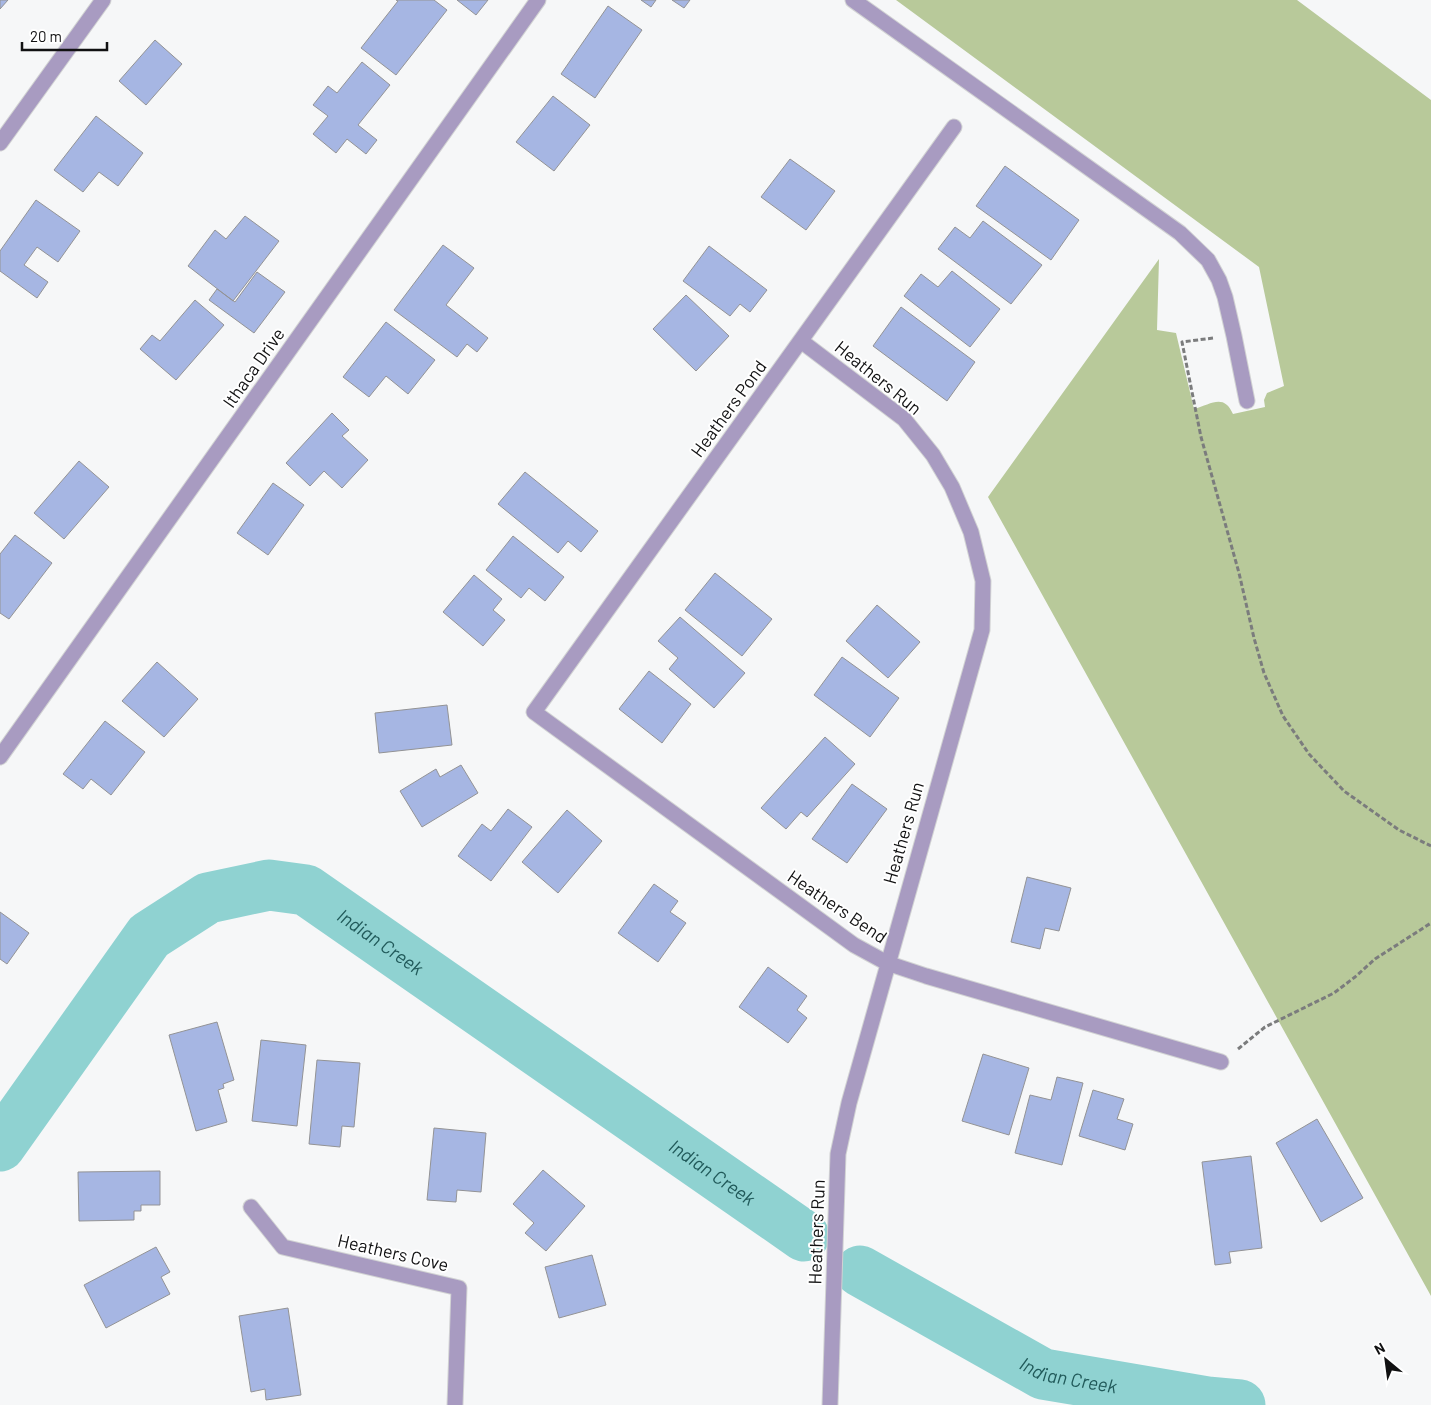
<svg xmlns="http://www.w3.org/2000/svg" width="1431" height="1405" viewBox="0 0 1431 1405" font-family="Barlow,sans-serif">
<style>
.forest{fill:#b8c99a}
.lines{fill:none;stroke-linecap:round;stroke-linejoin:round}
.river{stroke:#8fd2d1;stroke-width:51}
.building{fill:#a6b6e3;stroke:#939395}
.minor-casing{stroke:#d1d2d3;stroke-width:17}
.path{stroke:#7b7c7d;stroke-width:3;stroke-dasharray:5 2.5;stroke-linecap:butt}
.minor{stroke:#a89bc1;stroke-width:15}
.labels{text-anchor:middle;stroke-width:4;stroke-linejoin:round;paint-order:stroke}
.street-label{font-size:18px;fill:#111112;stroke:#fff}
.water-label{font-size:19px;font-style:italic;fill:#215a5a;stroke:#fff}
</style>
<rect width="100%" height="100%" fill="#f6f7f8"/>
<path class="forest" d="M896,0H1297L1431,100V1296L988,497L1159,259L1157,330L1176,333L1194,409C1211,404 1224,393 1233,414L1265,407L1264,400L1267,393L1284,386L1259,267Z"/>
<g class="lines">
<g class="river">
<path id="s1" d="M0,1146L149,936L208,898L269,885L306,890L804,1236"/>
<path id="s2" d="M860,1271L1043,1374L1207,1402L1240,1405"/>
</g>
</g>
<path class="building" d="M0,0H8L0,9Z
M396,0H434L447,10L396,75L361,48L398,1Z
M457,0H488L476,15Z
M641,0H656L651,7Z
M672,0H690L684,8Z
M608,6L642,30L595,98L561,74Z
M155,40L182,64L146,105L119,81Z
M362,62L390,85L358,125L377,140L366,154L347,139L336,153L313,134L328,116L313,105L328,86L337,93Z
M553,96L590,125L554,171L516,142Z
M96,116L143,153L118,186L99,172L83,192L54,170Z
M790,159L835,191L806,230L761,197Z
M1005,166L1079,220L1051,260L976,206Z
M36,200L80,231L58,262L37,247L24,265L48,282L37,298L0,271V251Z
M245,216L279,241L233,301L188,266L215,230L226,239Z
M983,221L1042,265L1011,304L938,249L955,227L970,238Z
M443,245L474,268L446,305L488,338L477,352L467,344L457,357L394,310Z
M709,246L767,290L750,312L740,304L730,316L683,281Z
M952,271L1000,309L970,347L904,296L921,274L938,287Z
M257,272L285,292L254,333L209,300L217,289L235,302Z
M686,295L729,336L696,371L653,329Z
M195,300L224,325L176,380L140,349L152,335L160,341Z
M901,307L975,362L947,401L873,346Z
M386,322L435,360L408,394L386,376L369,397L343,377Z
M332,413L349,430L342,436L368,460L342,488L324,471L310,486L286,463Z
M79,461L109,487L64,539L34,513Z
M525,472L598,531L581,552L568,541L558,553L498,504Z
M273,483L304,505L268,555L237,533Z
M15,535L52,563L9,619L0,613V554Z
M513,536L564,577L545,601L529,588L521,598L486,570Z
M715,573L772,619L742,656L685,610Z
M474,575L502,599L493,610L505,620L483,646L443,612Z
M877,605L920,642L888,678L846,641Z
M680,617L745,673L714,708L669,669L678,658L658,641Z
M842,657L899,698L870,737L814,695Z
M157,662L198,699L164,737L122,701Z
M649,671L691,704L662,743L619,709Z
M447,705L452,745L379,753L375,713Z
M105,721L145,752L111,795L91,779L83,789L63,774Z
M825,737L855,764L807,817L801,812L786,829L761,808Z
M461,765L478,793L422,827L400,791L436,769L440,777Z
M852,784L887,809L847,863L812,839Z
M508,809L532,827L491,881L458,856L482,824L491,831Z
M567,810L602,841L558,893L522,862Z
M1027,877L1071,888L1059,931L1045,928L1040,949L1011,942Z
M654,884L678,901L670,912L686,923L658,962L618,933Z
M0,912L29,933L7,964L0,959Z
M768,967L807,996L797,1010L807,1018L788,1043L739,1007Z
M217,1022L234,1080L223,1084L224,1088L218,1090L227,1122L196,1131L169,1035Z
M261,1040L306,1045L297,1126L252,1121Z
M983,1054L1029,1068L1009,1135L962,1121Z
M317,1060L360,1063L354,1127L342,1126L340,1147L309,1144Z
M1057,1077L1083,1083L1062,1165L1015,1153L1030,1095L1051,1100Z
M1093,1090L1124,1099L1117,1119L1133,1124L1125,1150L1079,1136Z
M1317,1119L1363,1198L1321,1222L1276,1143Z
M434,1128L486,1133L481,1192L457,1190L456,1202L427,1200Z
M1251,1156L1262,1248L1229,1252L1231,1263L1215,1265L1202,1162Z
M543,1170L585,1206L546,1251L525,1233L534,1223L513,1204Z
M160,1171V1205H141V1211H134V1220L79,1221L78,1172Z
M156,1247L170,1272L161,1277L170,1294L106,1328L84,1285Z
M592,1255L606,1305L559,1318L545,1267Z
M288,1308L301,1395L266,1400L265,1389L251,1392L239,1316Z"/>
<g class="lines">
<g class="minor-casing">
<path id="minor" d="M853,0L1180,233L1208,260L1219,280L1225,297L1234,336L1247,401
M954,127L534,712L854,945L887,963L926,976L1221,1062
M0,143L103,0
M801,341L904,419L933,455L952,487L971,532L983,581L982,630L849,1103L838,1154L830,1405
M0,757L538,0
M251,1207L283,1247L459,1288L455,1405"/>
</g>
<path class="path" d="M1213,338L1182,342L1201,437L1239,573L1254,638L1264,673L1283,716L1309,754L1344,791L1399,830L1431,846
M1238,1049L1265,1027L1334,993L1355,977L1375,959L1431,923"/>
<use href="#minor" class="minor"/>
</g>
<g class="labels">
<g class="street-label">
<text transform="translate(254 368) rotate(-55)" y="6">Ithaca Drive</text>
<text transform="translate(878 378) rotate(39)" y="6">Heathers Run</text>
<text transform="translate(729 409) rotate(-54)" y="6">Heathers Pond</text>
<text transform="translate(904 833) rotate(-74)" y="6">Heathers Run</text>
<text transform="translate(837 907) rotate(34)" y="6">Heathers Bend</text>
<text transform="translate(817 1232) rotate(-88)" y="6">Heathers Run</text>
<text transform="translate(393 1253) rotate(13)" y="6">Heathers Cove</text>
</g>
<g class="water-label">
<text dy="7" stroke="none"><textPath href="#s1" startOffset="518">Indian Creek</textPath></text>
<text dy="7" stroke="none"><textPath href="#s1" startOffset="922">Indian Creek</textPath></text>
<text dy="7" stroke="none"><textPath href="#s2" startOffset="235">Indian Creek</textPath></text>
</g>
</g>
<g transform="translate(1386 1360) rotate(331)" stroke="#ffffff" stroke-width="4" paint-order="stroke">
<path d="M0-4L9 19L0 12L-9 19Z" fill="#111112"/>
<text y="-8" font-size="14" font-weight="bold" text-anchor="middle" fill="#111112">N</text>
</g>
<path d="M22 42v8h85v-8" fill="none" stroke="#111112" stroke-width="2.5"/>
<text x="30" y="42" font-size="15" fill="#111112" stroke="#ffffff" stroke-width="4" paint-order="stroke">20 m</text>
</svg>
